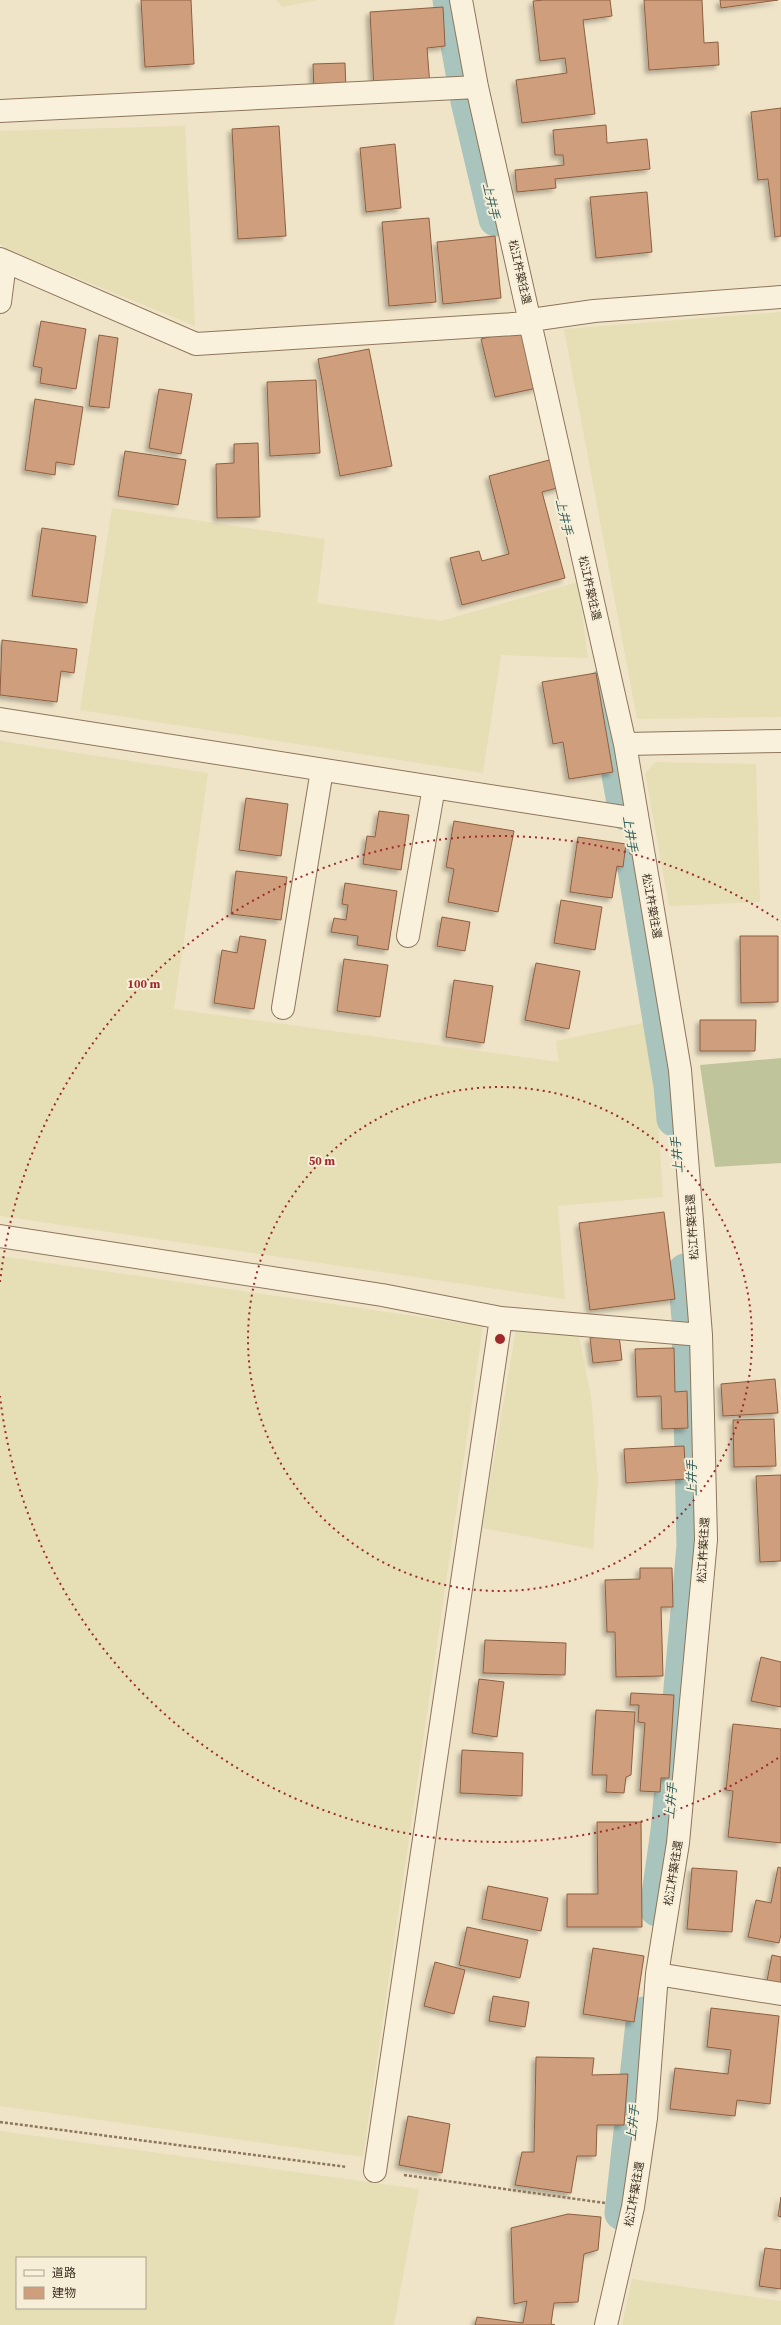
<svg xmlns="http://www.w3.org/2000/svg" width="781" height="2325" viewBox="0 0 781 2325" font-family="'Source Serif 4','Noto Sans JP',serif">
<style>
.farmland{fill:#e6deb5;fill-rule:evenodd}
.cemetery{fill:#bfc49a}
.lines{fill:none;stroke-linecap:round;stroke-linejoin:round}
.canal{stroke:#a9c4bc;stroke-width:35}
.building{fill:#cf9f7d;stroke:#8d5f41;filter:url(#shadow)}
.street-casing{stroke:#8d765c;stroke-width:24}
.path{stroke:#8d765c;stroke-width:2.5;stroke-dasharray:3 2;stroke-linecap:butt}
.street{stroke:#faf1dc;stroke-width:22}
.ring{fill:none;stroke:#9e2a2b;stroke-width:2;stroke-dasharray:2 4}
.labels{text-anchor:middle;stroke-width:4;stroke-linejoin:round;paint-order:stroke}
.street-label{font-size:11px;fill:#3d2e20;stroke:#f7eed8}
.water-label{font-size:12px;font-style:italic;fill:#2f5d5a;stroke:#f7eed8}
.centre{fill:#9e2a2b;stroke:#f7eed8;stroke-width:2}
.ring-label{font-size:12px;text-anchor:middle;font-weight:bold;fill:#9e2a2b;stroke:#f7eed8;stroke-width:4;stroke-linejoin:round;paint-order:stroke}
</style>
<defs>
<filter id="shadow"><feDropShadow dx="-3.5" dy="3.5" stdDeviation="2" flood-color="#0004"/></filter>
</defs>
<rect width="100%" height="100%" fill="#f0e4c8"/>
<path class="farmland" d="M276,0H317L282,7Z
M185,126L195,326L7,249L0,244V131Z
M781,312V717L637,719L564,329Z
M112,508L325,539L317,603L441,621L578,582L588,658L501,655L483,773L80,710Z
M0,741L208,773L174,1009L559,1062L556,1041L652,1021L663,1197L558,1206L565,1299L0,1216Z
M656,762L756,764L760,902L669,906L645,773Z
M0,1256L483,1326L363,2157L0,2106Z
M516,1329L579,1336L591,1396L598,1479L593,1549L482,1528Z
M0,2131L419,2189L394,2325H0ZM17,2258H145V2308H17Z
M632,2279L781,2301V2325H622Z"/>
<path class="cemetery" d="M781,1058V1163L715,1167L700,1065Z"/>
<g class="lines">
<path class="canal" d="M450,0L468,101L496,219
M603,687L626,813
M634,863L671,1086L674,1119
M657,1909L668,1831L694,1546L689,1319L685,1271
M622,2213L644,2014"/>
</g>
<path class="building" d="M141,0H191L194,64L145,67Z
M544,0H610L612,16L583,20L595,114L522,123L516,80L567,73L565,58L540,61L533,1Z
M644,0H702L704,43L718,42L719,65L649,70Z
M720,0H778L721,8Z
M443,7L445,46L427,48L430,86L374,90L370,12Z
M345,63L346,90L314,91L313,64Z
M781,108V236L775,237L768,179L758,180L751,112Z
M606,125L607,143L647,139L650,169L555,179L556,188L517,192L515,170L564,165L563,155H555L553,130Z
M279,126L286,236L238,239L232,129Z
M395,144L401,208L366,212L360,148Z
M647,192L652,252L596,258L590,197Z
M429,218L436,302L389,306L382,222Z
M495,236L501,298L443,304L437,242Z
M41,321L86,329L76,389L40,383L42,368L33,366Z
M524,329L537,388L495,397L481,339Z
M99,335L118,338L109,408L89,406Z
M369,349L392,466L340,476L318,359Z
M316,380L320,453L270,456L267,382Z
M159,389L192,394L181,454L149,448Z
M35,399L83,407L74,465L56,462L55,475L25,470Z
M258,443L260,517L217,518L216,464L234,463V444Z
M125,451L186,460L178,505L118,496Z
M553,459L561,487L542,492L565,578L462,605L450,558L479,551L482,561L509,554L489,476Z
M42,528L96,536L87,603L32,596Z
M2,640L77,649L74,673L61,671L57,702L0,695Z
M596,673L613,772L569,779L563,742L553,744L542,682Z
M246,798L288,804L281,856L239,850Z
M379,811L409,815L401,870L363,864L367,836L375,837Z
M454,821L514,831L498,912L448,902L454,869L446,867Z
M578,837L626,844L623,867L617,866L612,898L570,892Z
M236,871L287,877L281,920L231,914Z
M345,883L397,891L388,950L357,945L358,936L331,932L334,918L346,920L348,905L342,904Z
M561,900L602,907L595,950L554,943Z
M442,917L470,922L465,951L437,946Z
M240,936L266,940L254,1009L214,1003L222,950L237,953Z
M740,936H778V1002L741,1003Z
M344,959L388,965L380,1017L337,1011Z
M536,963L580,971L569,1029L525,1020Z
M454,980L493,986L484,1043L446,1037Z
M700,1020H756L755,1051H700Z
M664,1212L675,1299L590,1310L579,1223Z
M619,1335L622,1360L593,1363L590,1338Z
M674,1348L675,1392L687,1391L688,1428L662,1429L661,1396L637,1397L635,1349Z
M775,1379L778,1413L723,1416L721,1384Z
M774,1419L776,1466L734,1467L733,1420Z
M684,1446L686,1479L626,1483L624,1449Z
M781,1475V1561L760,1562L756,1476Z
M640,1568H672L673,1607H661L663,1676L616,1677L615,1632H607L605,1580L640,1579Z
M485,1640L566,1643L565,1675L483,1673Z
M761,1657L781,1662V1707L751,1701Z
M479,1679L504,1682L497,1737L472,1733Z
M631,1693L674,1695L669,1778H661L660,1792L640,1791L645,1723L638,1722L639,1705H630Z
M596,1710L635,1712L631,1775L626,1777L624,1793L606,1792L607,1775H592Z
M733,1724L781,1729V1843L728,1837L733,1791L726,1790Z
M462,1750L523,1753L522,1796L460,1793Z
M597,1822H641L642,1927H567V1894H598Z
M778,1867L781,1868V1934L779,1943L748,1937L756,1900L771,1903Z
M692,1868L737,1871L732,1932L687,1929Z
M488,1886L548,1898L541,1931L482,1919Z
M467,1927L528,1940L520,1978L459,1965Z
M593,1948L644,1956L634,2022L583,2014Z
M772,1955L781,1957V1988L766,1986Z
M435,1962L465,1970L454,2014L424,2006Z
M493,1996L529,2002L525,2027L489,2021Z
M711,2008L779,2016L770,2104L737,2100L735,2116L670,2109L675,2068L728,2074L731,2050L707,2047Z
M536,2057L594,2058L592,2075L628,2074L624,2125H597L596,2156H577L571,2193L515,2185L522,2152H534Z
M408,2116L450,2124L442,2173L399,2165Z
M781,2197V2217L778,2216Z
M568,2214L601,2217L598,2250L584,2254L578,2302L554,2303L551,2324L555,2325H475L477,2317L523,2323L527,2301L514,2304L511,2228Z
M765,2248L781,2250V2289L759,2286Z"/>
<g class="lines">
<g class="street-casing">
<path id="street" d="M461,0L477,87L625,744L680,1070L701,1335L706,1540L678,1843L657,1974L646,2118L633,2207L606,2325
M0,111L477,87
M0,259L196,344L530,323
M0,302L5,263
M531,320L594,311L781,297
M0,719L637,819
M625,744L781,741
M408,936L434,787
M283,1008L322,770
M0,1236L382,1295L501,1318L701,1335
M657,1974L781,1994
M375,2171L501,1318"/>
</g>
<path class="path" d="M0,2122L347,2167
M404,2175L605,2203"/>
<use href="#street" class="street"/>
</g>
<g class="ring">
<circle cx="500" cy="1339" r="252"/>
<path d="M778 1758A503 503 0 0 1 0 1396M0 1282A503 503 0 0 1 778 920"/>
</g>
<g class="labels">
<g class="street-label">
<text transform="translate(520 272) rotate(77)" y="4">松江杵築往還</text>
<text transform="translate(590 588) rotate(77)" y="4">松江杵築往還</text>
<text transform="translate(652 906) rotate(80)" y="4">松江杵築往還</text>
<text transform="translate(692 1227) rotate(-94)" y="4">松江杵築往還</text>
<text transform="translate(703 1550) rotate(-87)" y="4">松江杵築往還</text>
<text transform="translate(673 1873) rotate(-81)" y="4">松江杵築往還</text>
<text transform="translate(634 2194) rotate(-80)" y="4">松江杵築往還</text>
</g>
<g class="water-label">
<text transform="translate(491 201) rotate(77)" y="4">上井手</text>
<text transform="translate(564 517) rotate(77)" y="4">上井手</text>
<text transform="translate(630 834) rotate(81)" y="4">上井手</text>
<text transform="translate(677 1155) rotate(-94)" y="4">上井手</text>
<text transform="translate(692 1478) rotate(-91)" y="4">上井手</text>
<text transform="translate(671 1801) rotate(-85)" y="4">上井手</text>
<text transform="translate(633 2123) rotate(-84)" y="4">上井手</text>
</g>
</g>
<circle cx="500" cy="1339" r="6" class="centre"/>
<g class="ring-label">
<text x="144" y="988">100 m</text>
<text x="322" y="1165">50 m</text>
</g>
<rect x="16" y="2257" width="130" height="52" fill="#f7eed8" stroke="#ada18e"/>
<rect x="24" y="2270" width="20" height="6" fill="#faf1dc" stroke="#ada18e"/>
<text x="52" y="2277" font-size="12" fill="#3d2e20">道路</text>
<rect x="24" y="2287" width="20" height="12" fill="#cf9f7d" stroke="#ada18e"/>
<text x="52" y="2297" font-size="12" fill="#3d2e20">建物</text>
</svg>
